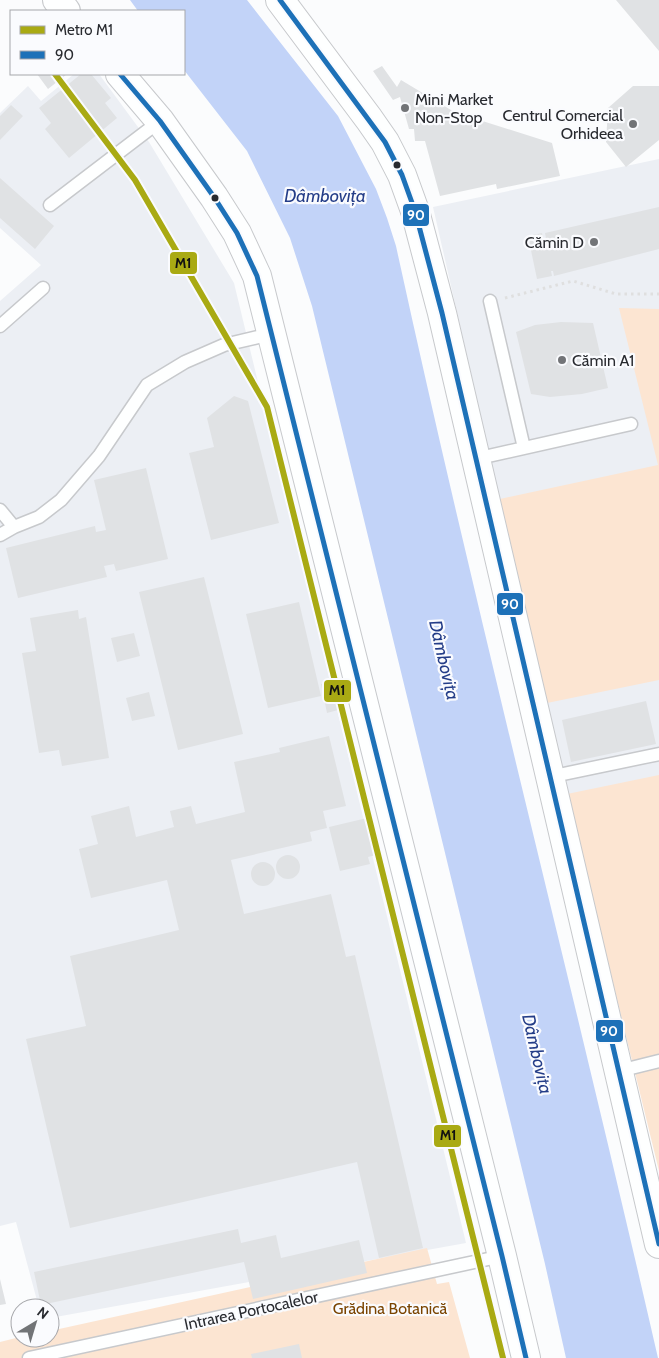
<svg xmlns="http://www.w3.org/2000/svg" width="659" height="1358" viewBox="0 0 659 1358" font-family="Cabin,sans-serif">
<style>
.built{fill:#eceff4}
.green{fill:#fce5d2}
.water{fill:#c2d3f8}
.building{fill:#e0e2e4}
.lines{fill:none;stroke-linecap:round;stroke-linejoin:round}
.service-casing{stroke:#c7c9cc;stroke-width:15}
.secondary-casing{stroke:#c7c9cc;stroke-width:30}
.path{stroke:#dfdfdf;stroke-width:3;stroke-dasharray:2.5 4;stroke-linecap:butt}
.service{stroke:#feffff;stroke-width:12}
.secondary{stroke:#feffff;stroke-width:28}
.bus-1-casing{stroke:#fafbfe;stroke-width:9}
.bus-1{stroke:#1d71b8;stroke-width:5}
.metro-1-casing{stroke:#fafbfe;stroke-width:10}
.metro-1{stroke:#a9aa13;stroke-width:6}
.poi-dot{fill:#727477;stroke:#fafbfe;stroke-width:2}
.bus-dot{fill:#282a2f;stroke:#fafbfe;stroke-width:2}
.labels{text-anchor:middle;stroke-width:4.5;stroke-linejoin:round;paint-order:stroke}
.poi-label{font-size:16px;fill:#282a2f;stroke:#fafbfe;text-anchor:start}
.park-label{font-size:16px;fill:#7a4400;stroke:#fafbfe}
.street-label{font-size:16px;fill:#282a2f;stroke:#fafbfe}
.water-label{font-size:18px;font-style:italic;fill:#243d88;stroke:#fafbfe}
.line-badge{stroke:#fafbfe;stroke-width:2}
.badge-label{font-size:14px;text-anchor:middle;font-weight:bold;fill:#fff}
.pale-badge-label{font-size:14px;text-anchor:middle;font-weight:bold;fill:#111}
</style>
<rect width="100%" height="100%" fill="#fbfcfd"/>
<path class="built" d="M74,74H99L149,142L234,283L466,1243L50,1318V1308H39L16,1222L0,1226V301L41,265L0,228V113L28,86L41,101Z
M659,159V1049L631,1056L567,794L433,207Z"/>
<path class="green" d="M619,308L659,309V680L547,703L500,499L658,465Z
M659,775V1171L567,794Z
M427,1248L437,1284L449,1282L470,1358H0V1342L20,1337L50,1338V1331Z"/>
<path class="water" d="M130,0H247L338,116L376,189L387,218L396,246C477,618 573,987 658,1358H566L545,1264L312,306L290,238L247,151L184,70V11H138Z"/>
<path class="building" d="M616,0H659V51Z
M382,66L397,87L401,80L471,122L473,118L552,143L560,176L497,189L496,184L440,196L425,141H415L414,129H409L400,97L393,100L373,71Z
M37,74H67L48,89Z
M81,74H91L111,98L105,103L117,118L69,158L45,129L51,123L39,108Z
M633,86H659V140L626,167L606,142L608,108Z
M11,105L23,116L0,140V116Z
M0,178L54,226L35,249L0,218Z
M659,207V249L554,276L553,271H551L552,276L537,279L528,236L542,233L543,239L546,238L545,233Z
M561,322L593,323L608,388L582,394L550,397L531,394L516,332L535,325Z
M234,396L248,401L279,523L211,540L189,453L214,447L207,418Z
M146,468L168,559L116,571L114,564L104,566L107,577L18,598L6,548L95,526L96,532L106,530L94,480Z
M204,577L243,734L178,750L139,592Z
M299,602L321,696L268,708L246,614Z
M78,610L79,619L86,617L109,758L62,766L59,750L39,753L22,653L36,651L30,618Z
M134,633L140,656L117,662L111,638Z
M331,682L338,710L327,713L321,684Z
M149,692L155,716L132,721L126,698Z
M646,701L656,744L571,762L562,720Z
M329,736L346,806L323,811L327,828L310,832L312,841L231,860L244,914L331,894L346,957L355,955L423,1248L379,1258L357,1162L70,1228L26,1039L86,1026L70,956L179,930L167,880L91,898L79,849L98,844L91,816L129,806L136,837L174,827L170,811L191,806L196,824L245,812L234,762L280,752L279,748Z
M367,818L376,855L368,857L370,864L340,871L329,827Z
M276 867a12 12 0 1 1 24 0a12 12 0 1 1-24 0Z
M251 874a12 12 0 1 1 24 0a12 12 0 1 1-24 0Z
M238,1229L241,1243L276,1235L281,1258L359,1240L367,1273L253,1299L244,1262L41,1305L34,1272Z
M0,1279L6,1304L0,1305Z
M299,1344L302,1358H252L251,1354Z"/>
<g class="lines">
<g class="service-casing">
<path id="service" d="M50,205L160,121
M490,301L524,448
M0,326L43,288
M475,459L631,424
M0,510L14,527
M0,535L14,527L39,517L61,500L99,456L147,385L185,362L224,345L271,334
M549,777L659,754
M619,1071L659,1061
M29,1358L502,1256"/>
</g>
<g class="secondary-casing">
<path id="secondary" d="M57,0L66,11
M280,0L369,119L385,142L402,175L415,211L442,313L659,1244
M120,74L160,121L214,197L237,233L257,276L502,1256L526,1358"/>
</g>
<path class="path" d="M505,298L573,281L616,294H659"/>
<use href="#service" class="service"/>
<use href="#secondary" class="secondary"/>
<g class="bus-1-casing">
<path id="bus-1" d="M280,0L385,142L402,175L415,211L442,313L659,1244
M120,74L160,121L214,197L237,233L257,276L502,1256L526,1358"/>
</g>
<use href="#bus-1" class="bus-1"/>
<g class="metro-1-casing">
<path id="metro-1" d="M55,74L135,180L267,407L503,1358"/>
</g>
<use href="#metro-1" class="metro-1"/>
</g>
<g class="poi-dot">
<circle cx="405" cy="108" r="5"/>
<circle cx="633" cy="124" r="5"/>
<circle cx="594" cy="242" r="5"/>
<circle cx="562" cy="360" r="5"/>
</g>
<g class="bus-dot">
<circle cx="397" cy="165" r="4.5"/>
<circle cx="215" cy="198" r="4.5"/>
</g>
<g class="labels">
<g class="poi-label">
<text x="415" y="105">Mini Market<tspan x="415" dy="18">Non-Stop</tspan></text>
<text x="623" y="121" text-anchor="end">Centrul Comercial<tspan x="623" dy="18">Orhideea</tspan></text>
<text x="584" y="248" text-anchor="end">Cămin D</text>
<text x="572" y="366">Cămin A1</text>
</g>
<g class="park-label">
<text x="390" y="1314">Grădina Botanică</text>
</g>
<g class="street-label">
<text transform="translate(251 1310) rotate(-12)" y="6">Intrarea Portocalelor</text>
</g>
<g class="water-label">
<text x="325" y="202">Dâmbovița</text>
<text transform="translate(444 660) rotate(77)" y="6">Dâmbovița</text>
<text transform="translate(537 1054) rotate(77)" y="6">Dâmbovița</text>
</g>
</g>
<g class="line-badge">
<rect x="402" y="203" width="28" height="24" rx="5" fill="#1d71b8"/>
<rect x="169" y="251" width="29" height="24" rx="5" fill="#a9aa13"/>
<rect x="496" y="592" width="28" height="24" rx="5" fill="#1d71b8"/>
<rect x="323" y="679" width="29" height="24" rx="5" fill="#a9aa13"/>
<rect x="595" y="1019" width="29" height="24" rx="5" fill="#1d71b8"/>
<rect x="433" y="1124" width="29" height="24" rx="5" fill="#a9aa13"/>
</g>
<g class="badge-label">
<text x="416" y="220">90</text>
<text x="510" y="609">90</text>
<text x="609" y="1036">90</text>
</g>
<g class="pale-badge-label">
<text x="183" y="268">M1</text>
<text x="337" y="695">M1</text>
<text x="448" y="1140">M1</text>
</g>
<rect x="10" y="10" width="175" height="65" fill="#fafbfe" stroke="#a6a7ab"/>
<rect x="20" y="26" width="25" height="8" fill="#a9aa13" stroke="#a6a7ab"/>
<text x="55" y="35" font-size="15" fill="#282a2f">Metro M1</text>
<rect x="20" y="51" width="25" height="8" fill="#1d71b8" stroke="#a6a7ab"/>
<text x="55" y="60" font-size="15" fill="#282a2f">90</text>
<g transform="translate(35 1323) rotate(38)"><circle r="24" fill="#fafbfe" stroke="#a6a7ab"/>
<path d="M0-4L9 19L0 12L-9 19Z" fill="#727477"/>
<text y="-8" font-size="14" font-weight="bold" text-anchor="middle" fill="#282a2f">N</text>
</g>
</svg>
